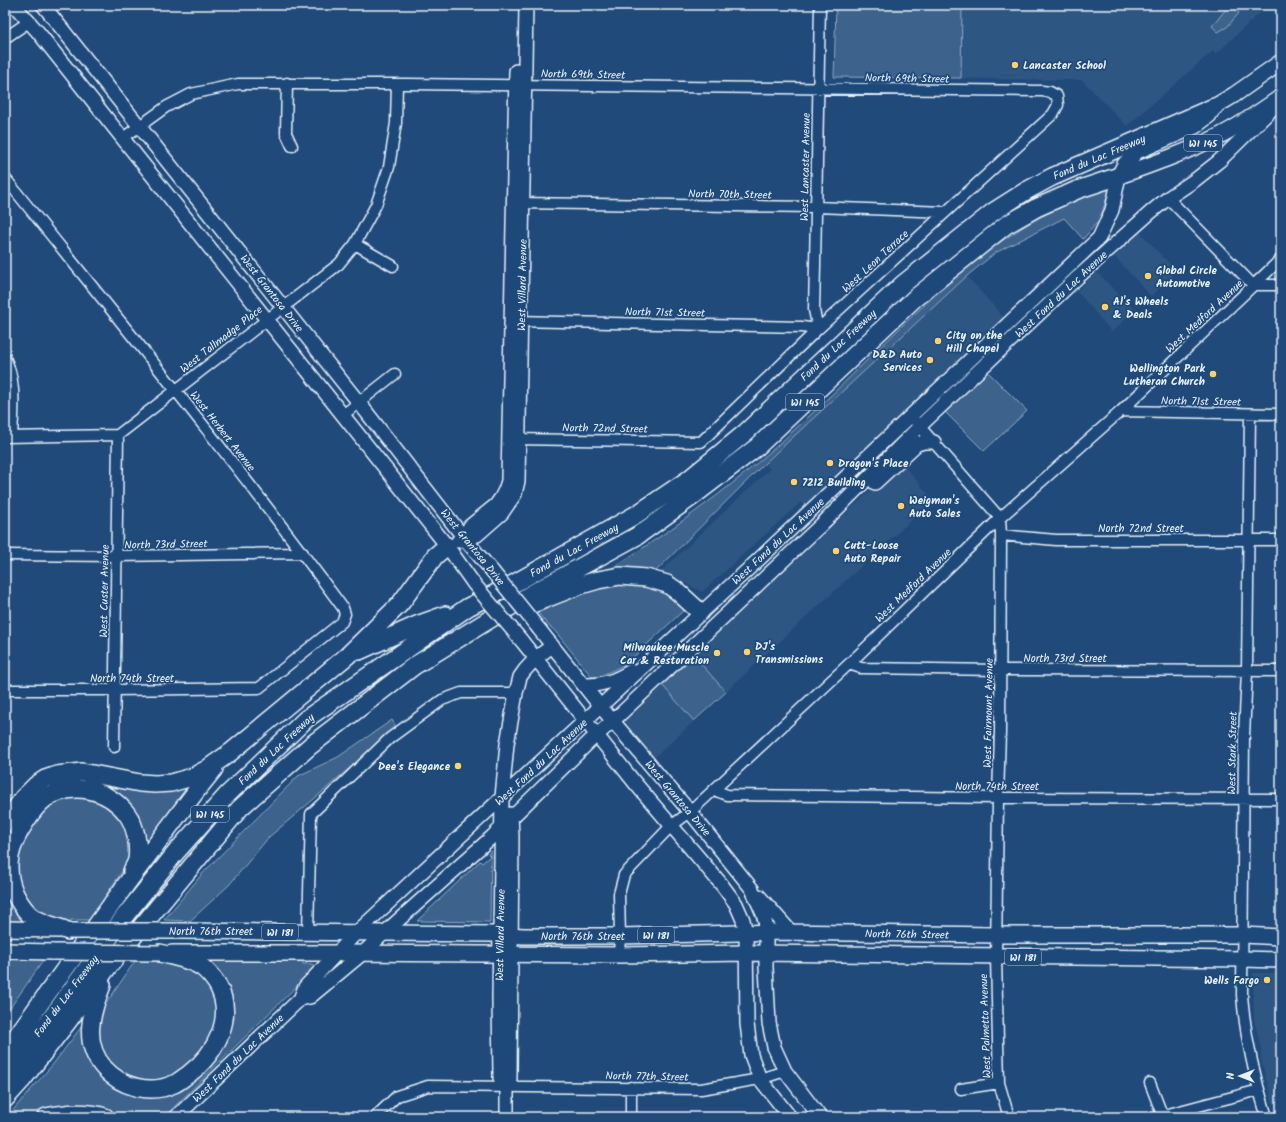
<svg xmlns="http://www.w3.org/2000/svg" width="1286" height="1122" viewBox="0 0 1286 1122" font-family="Kalam,sans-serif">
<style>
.built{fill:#2e5683}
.green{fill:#3c628c;stroke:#92aac2}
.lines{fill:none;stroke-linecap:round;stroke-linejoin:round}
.street-casing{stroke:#e8f1f8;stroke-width:13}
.secondary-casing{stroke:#e8f1f8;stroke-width:16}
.primary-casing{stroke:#e8f1f8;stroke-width:18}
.highway-casing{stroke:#e8f1f8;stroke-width:20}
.street{stroke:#1f4a7a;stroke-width:10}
.secondary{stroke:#1f4a7a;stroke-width:13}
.primary{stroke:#1f4a7a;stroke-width:15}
.highway{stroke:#1f4a7a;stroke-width:17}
.secondary-bridge-casing{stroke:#e8f1f8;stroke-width:16;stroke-linecap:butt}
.primary-bridge-casing{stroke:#e8f1f8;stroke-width:18;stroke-linecap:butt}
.secondary-bridge{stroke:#1f4a7a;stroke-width:13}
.primary-bridge{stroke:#1f4a7a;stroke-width:15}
.poi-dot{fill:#ffd166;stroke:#1f4a7a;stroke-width:1.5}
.labels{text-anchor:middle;stroke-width:3.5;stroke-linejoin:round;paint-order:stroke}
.shield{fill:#1f4a7a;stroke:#acbfd2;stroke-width:1}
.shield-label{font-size:10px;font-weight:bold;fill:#e8f1f8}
.poi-label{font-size:11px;font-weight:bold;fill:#e8f1f8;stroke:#1f4a7a;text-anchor:start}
.street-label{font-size:11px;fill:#e8f1f8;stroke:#1f4a7a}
</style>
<rect width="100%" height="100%" fill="#1f4a7a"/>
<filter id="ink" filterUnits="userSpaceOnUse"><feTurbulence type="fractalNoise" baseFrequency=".025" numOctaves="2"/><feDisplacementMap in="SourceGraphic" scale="8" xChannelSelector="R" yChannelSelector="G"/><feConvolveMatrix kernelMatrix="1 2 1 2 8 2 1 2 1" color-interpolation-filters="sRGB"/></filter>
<g filter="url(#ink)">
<path class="built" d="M836,5H1268L1216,54L1213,51L1127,126L1082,80L835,77Z
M5,9L15,17V22L5,29Z
M1140,232L1177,272L1151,296L1114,256Z
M1097,272L1134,310L1112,332L1077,291Z
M967,276L1005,319L804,505L801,502L702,592L683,582L660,572L770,469L765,463Z
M5,358L10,368L12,437H5Z
M901,462L933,500L653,759L622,722Z
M1253,973H1281V1117L1273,1103L1261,1060V1048L1254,1019Z"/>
<path class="green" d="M836,5H962L961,78L834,77Z
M1229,6L1234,8L1239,13L1227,27L1218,32L1212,26C1219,19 1222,13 1229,6Z
M1110,185L1111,193L1108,194L1100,219L1083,239L1064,218L995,253L967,276L765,463L652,575L604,573C665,535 724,493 778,445C821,406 862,365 903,325C940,290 977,256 1020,229C1048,211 1079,199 1110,185Z
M987,371L1027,411L984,451L943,410Z
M610,582L653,583L681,600L684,610L626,664L596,678L592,677L555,631L549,626L538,613L585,591Z
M694,656L726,692L694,721L662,685Z
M392,720L396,727L321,793L269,837L229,885L190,921L164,920L203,873L298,776L338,757Z
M200,780L141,863L122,803L55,790L5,853V828L22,805L55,781Z
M90,794L125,820L132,850L125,867L102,901L104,905L93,920H71L68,923L52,921L19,898L12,857L20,837L52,800Z
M491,851L490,922L417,921L480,861L482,863L490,856L488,854Z
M5,882L29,923L5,924Z
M5,958H39V960L43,961L5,1015Z
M163,959L193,968L212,987L218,1011L213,1038L186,1069L154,1084L109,1069L93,1030L103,1008L135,961H157Z
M200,960H303V964H312L316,967L164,1117H113L60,1110L32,1117H7L54,1063L85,1022L99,1070L165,1090L226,1023Z"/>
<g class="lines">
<g class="street-casing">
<path id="street" d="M5,38L30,21
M287,83L286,133L292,146
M123,138L166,107L191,94L238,84H407L1042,91L1050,92L1057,96L1058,105L1053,114L818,329L701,442L513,439
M5,178C119,320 235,461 343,608L345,614L342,622L259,688L115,690H5
M1168,198L1253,285H1281
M515,203L816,207L945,212
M355,244L393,266
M513,321L802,327L818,329L814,310L815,265L820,5
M5,358C17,382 13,411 12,437
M1121,411L1281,414
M1250,414L1247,671L1244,736L1242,995C1245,1036 1254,1075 1266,1114L1268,1117
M343,415L395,374
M915,421L1000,518L1001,535L1000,732L998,798L996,957L999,1083L1009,1117
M118,435L339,264L355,244L376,205L389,167L396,123L397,84
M5,437L118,435
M1001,535L1056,540H1281
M5,555L117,556L303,553
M849,664L861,668L1001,670L1281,671
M114,747L118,435
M714,790L727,795L998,798L1281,799
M308,932L311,814L390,738L442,700L461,693H516
M619,955L620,936L619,894L624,875L671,826L690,812L849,664L1000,518L1121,411L1281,259
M1150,1083L1163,1117
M631,1087V1117
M961,1089L999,1083
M375,1117L397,1096L428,1086L701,1089L760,1079L785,1071
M1157,1117L1259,1090"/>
</g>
<g class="secondary-casing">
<path id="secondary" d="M14,5L38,32L447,546L474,584
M43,5L364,409L464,538L493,572
M875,483L917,444L924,442H934
M464,538L470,526L496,505L501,498L505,490L508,481L516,71
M458,541L477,535L502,513L515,494L518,481L526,5
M539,629L600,706L690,812L752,889L763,914L766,925V967L769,1023L774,1047L785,1071L820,1117
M521,640L635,783L722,885L736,904L743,920L746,933L747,1024L751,1055L760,1079L790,1117
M584,685C602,686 616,680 631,671
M759,896L792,933
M300,999L310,997L363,953L383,934L493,836L590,741L613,721L822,524L920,426L1078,277L1151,212L1168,198L1195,180L1219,161L1273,108
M507,1086L500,1078L499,997L502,797L507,744L516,693L520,677L525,670L536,658L552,646
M176,1117L300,999L305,987L356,933L756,562L1099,238L1112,210L1119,176
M507,1117V1086L510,1078L512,836L511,814"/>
</g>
<g class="primary-casing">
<path id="primary" d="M1119,176L1125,164L1137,151L1195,126L1209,115L1214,107L1234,95L1281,62
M1119,176C1153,164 1187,152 1219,136C1241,125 1261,111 1281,97
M5,929L59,930
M177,931L492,934L524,936H620L777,932L997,935H1243L1281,937
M5,951L53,952
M172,953H338L619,955L747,953L1243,959L1281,960"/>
</g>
<g class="highway-casing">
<path id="highway" d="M532,604L581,585L598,580L620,576L646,578L667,584L677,591L700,612
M359,651L417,625L445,615
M5,823L24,797L36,785L45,779L57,775L82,772L140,783L155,784L171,783L192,777L207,769L231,752L347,656L400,604L435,556L447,546
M68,931C56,926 38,923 29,914C23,908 19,902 15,894C3,867 10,845 26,821C31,813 38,804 46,798C73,781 108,789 127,814C136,826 139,846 137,860C136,864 133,868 132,871
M102,985C91,1013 82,1043 104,1068C121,1087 150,1095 174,1084C179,1082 184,1077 189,1074C216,1053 236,1017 217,984C213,978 208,972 203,968C191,959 174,957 160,953
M5,1052L127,883L197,790L214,769
M5,1076L55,1013L124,917L177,851L227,795L306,719L468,607L506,588L637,514L689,479L745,433L903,284L993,212L1026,191L1052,177L1214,107
M5,1099L23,1079L69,1020L108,967L240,808L310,746L414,666L531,594L637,536L693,496L757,447L915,298L1006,225L1036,208L1077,190L1119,176
M46,1117C66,1113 85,1111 105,1117"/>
</g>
<use href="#street" class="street"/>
<use href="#secondary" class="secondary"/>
<use href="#primary" class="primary"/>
<use href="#highway" class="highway"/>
<g class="secondary-bridge-casing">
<path id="secondary-bridge" d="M493,572L539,629
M474,584L521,640"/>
</g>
<g class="primary-bridge-casing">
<path id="primary-bridge" d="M68,931H177
M53,952L160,953"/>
</g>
<use href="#secondary-bridge" class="secondary-bridge"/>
<use href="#primary-bridge" class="primary-bridge"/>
</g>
</g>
<g class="poi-dot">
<circle cx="1015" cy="65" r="4"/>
<circle cx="1148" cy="276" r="4"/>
<circle cx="1105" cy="307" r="4"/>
<circle cx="938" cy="341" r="4"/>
<circle cx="930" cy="360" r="4"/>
<circle cx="1213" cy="374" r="4"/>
<circle cx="830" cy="463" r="4"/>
<circle cx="794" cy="482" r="4"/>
<circle cx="901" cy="506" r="4"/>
<circle cx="836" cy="551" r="4"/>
<circle cx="747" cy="652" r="4"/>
<circle cx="717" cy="653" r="4"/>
<circle cx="458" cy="766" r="4"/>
<circle cx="1267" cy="980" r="4"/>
</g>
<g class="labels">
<g class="shield">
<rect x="1184" y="135" width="38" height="16" rx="3"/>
<rect x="786" y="394" width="38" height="16" rx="3"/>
<rect x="191" y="806" width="38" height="16" rx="3"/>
<rect x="262" y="924" width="36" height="16" rx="3"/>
<rect x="638" y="927" width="36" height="16" rx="3"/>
<rect x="1005" y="949" width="36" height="16" rx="3"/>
</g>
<g class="shield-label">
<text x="1203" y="147">WI 145</text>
<text x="805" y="406">WI 145</text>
<text x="210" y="818">WI 145</text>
<text x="280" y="936">WI 181</text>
<text x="656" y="939">WI 181</text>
<text x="1023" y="961">WI 181</text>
</g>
<g class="poi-label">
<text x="1023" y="69">Lancaster School</text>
<text x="1156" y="274">Global Circle<tspan x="1156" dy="13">Automotive</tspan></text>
<text x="1113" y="305">Al's Wheels<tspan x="1113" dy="13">&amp; Deals</tspan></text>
<text x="946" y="339">City on the<tspan x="946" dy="13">Hill Chapel</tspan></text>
<text x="922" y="358" text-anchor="end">D&amp;D Auto<tspan x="922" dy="13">Services</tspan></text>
<text x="1205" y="372" text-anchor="end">Wellington Park<tspan x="1205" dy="13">Lutheran Church</tspan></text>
<text x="838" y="467">Dragon's Place</text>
<text x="802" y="486">7212 Building</text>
<text x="909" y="504">Weigman's<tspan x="909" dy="13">Auto Sales</tspan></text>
<text x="844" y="549">Cutt-Loose<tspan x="844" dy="13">Auto Repair</tspan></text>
<text x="755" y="650">DJ's<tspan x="755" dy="13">Transmissions</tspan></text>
<text x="709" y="651" text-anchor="end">Milwaukee Muscle<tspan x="709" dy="13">Car &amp; Restoration</tspan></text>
<text x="450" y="770" text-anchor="end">Dee's Elegance</text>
<text x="1259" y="984" text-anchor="end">Wells Fargo</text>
</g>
<g class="street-label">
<text transform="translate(583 74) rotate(1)" y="4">North 69th Street</text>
<text transform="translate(907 78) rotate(1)" y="4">North 69th Street</text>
<text transform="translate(1099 157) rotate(-23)" y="4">Fond du Lac Freeway</text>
<text transform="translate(805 167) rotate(-89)" y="4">West Lancaster Avenue</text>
<text transform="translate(730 194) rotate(1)" y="4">North 70th Street</text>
<text transform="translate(875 261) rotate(-43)" y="4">West Leon Terrace</text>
<text transform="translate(522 285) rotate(-89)" y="4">West Villard Avenue</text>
<text transform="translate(272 293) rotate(52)" y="4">West Grantosa Drive</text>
<text transform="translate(1061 294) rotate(-43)" y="4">West Fond du Lac Avenue</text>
<text transform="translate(665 312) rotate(1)" y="4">North 71st Street</text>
<text transform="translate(1204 316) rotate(-43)" y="4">West Medford Avenue</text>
<text transform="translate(221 339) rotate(-38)" y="4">West Tallmadge Place</text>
<text transform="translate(838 345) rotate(-43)" y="4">Fond du Lac Freeway</text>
<text transform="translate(1201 401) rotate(1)" y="4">North 71st Street</text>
<text transform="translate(605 428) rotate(1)" y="4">North 72nd Street</text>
<text transform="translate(223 431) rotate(52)" y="4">West Herbert Avenue</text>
<text x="1141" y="532">North 72nd Street</text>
<text transform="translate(778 541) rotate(-43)" y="4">West Fond du Lac Avenue</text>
<text transform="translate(166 544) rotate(-1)" y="4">North 73rd Street</text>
<text transform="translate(473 547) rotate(51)" y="4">West Grantosa Drive</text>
<text transform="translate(574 550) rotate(-29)" y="4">Fond du Lac Freeway</text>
<text transform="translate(913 585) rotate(-44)" y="4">West Medford Avenue</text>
<text transform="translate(104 591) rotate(-89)" y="4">West Custer Avenue</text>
<text x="1065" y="662">North 73rd Street</text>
<text x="132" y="682">North 74th Street</text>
<text transform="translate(988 713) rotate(-89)" y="4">West Fairmount Avenue</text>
<text transform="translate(276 749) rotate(-43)" y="4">Fond du Lac Freeway</text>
<text transform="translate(1232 753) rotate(-89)" y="4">West Stark Street</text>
<text transform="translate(541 762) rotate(-43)" y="4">West Fond du Lac Avenue</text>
<text x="997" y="790">North 74th Street</text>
<text transform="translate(678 798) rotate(50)" y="4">West Grantosa Drive</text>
<text x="211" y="935">North 76th Street</text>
<text transform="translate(907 934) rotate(1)" y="4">North 76th Street</text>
<text transform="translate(500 935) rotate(-89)" y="4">West Villard Avenue</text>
<text x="583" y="940">North 76th Street</text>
<text transform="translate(66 996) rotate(-53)" y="4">Fond du Lac Freeway</text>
<text transform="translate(985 1026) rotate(-92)" y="4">West Palmetto Avenue</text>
<text transform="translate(238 1058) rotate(-44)" y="4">West Fond du Lac Avenue</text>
<text transform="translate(647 1076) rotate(1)" y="4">North 77th Street</text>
</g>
</g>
<rect width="1286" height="1122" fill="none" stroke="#1f4a7a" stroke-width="20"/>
<rect x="10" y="10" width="1266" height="1102" fill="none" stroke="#e8f1f8" stroke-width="1.5" filter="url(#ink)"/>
<g transform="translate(1240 1076) rotate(270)" stroke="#1f4a7a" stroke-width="3" paint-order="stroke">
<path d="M0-3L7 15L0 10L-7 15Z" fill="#e8f1f8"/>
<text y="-6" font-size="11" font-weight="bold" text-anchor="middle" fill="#e8f1f8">N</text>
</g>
</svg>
